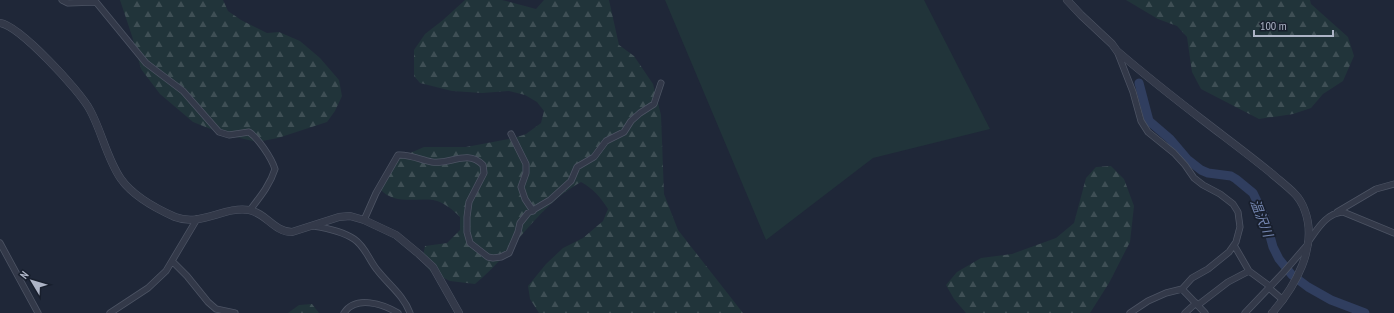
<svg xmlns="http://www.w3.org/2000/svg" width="1394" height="313" viewBox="0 0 1394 313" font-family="'PT Sans Narrow','Noto Sans JP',sans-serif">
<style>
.green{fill:#21343a}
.forest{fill:url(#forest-firs)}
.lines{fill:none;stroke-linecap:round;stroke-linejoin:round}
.river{stroke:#303e5f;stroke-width:9}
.minor-casing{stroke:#4d5464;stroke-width:7}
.tertiary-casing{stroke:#4d5464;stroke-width:8}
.minor{stroke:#333949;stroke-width:5.5}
.tertiary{stroke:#333949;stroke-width:7}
.labels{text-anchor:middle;stroke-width:3.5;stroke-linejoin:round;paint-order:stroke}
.water-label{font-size:13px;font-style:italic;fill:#7486b0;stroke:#181f2d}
</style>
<defs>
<pattern id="forest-firs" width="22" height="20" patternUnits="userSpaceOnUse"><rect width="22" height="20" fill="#21343a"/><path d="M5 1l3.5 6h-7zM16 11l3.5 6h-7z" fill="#3f4f55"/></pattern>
</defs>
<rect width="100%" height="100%" fill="#1f2738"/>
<path class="green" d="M665,0H924L990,129L873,158L766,240Z"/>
<path class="forest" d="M120,0H223L228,11L241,20L267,33L279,32L300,41L320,58L339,80L342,96L335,111L327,122L278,138L257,142L223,134L193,122L160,94L141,69L132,36Z
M465,0H502L536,9L544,0H609L619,45L634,56L653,84L661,115L664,194L678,230L743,313H539L530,299L528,286L546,264L563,248L583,238L603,221L608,209C601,198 594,189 581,182C537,206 513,253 475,284L450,281L431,272L422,261L425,246L447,243L460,230V217C453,210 444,202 433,200C415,198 394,205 380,189L390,171L401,157L424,147H466L514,138L526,134L541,123L544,111L537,102L525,95L509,91L482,93L452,91L420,83L414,76V50L425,34L443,20Z
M1126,0H1310L1311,4L1348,37L1354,56L1343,81L1323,94L1311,108L1293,114L1259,119L1201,89L1192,72L1187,37L1177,26L1158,19Z
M1111,166L1124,179L1134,206L1130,242L1109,283L1090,313H966L954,299L946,285L957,272L981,258L1012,254L1056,238L1074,223L1086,178L1096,167Z
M312,304L319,313H288L299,305Z"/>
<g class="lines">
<path class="river" d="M1139,83L1149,121L1170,139L1187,159L1201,170L1208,173L1231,176L1236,179L1253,193L1265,218L1273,247L1279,259L1292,275L1308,287L1331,300L1365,313"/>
<g class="minor-casing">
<path id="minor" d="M62,0L68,3L96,2L146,63L183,91L219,132L229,135L249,132C258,138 271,157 275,169C270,185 260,197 250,210
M1117,51L1133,92L1141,121L1148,132L1174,153L1185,165L1194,178L1203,185L1220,194L1233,204L1238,212L1240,227L1236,242L1229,252L1208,269L1192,278L1182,289L1166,293L1148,301L1130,313
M511,134L526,164V173L521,187L525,199L533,211
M1337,212L1376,189L1394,184
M364,220L376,193L398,155C409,154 421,160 432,162C450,165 467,149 483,165L484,173L469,202L467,217V232L470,243L488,257L493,258L501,257L509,253L518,232L520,223L528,213L550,200L571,181L577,167L594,157L606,141L624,132L631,121L640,113L654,104L661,83
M313,226C326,228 342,231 354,239C366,247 369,261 378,271C389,285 404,296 410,313
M1308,242C1317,230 1326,213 1343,212L1394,233
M0,243L38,313
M1234,245L1249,271L1268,285L1269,288L1283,300
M173,262L187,276L208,302L216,309L235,313
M1182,289L1205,313
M1198,305L1228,282L1249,271
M110,313L148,288L166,271L197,219
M344,313C356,295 383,304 398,313
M1185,313L1196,303
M1245,313L1283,273L1308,244"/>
</g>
<g class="tertiary-casing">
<path id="tertiary" d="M1067,0L1081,15L1112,44L1117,51C1145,75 1174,98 1204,121C1226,138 1249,155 1271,173C1279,180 1287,186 1294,193C1299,198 1303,205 1305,211C1318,247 1295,287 1272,313
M0,23C20,26 80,91 90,110C102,132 107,159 121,179C133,196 157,209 175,217C201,227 224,206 249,210C266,213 274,232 292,232L339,217L350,216L364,220L396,235L419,254L433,267L459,313"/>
</g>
<use href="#minor" class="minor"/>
<use href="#tertiary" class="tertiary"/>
</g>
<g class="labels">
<g class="water-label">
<text transform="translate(1262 218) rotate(69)" y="5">温沢川</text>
</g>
</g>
<g transform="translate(32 281) rotate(308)" stroke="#181f2d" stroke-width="3" paint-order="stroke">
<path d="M0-3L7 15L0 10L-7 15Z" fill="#adb4c6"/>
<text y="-6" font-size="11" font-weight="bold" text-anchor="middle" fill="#adb4c6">N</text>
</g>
<path d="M1254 30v6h79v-6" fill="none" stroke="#adb4c6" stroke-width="2"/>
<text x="1260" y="30" font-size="12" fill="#adb4c6" stroke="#181f2d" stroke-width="3" paint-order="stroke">100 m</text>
</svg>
